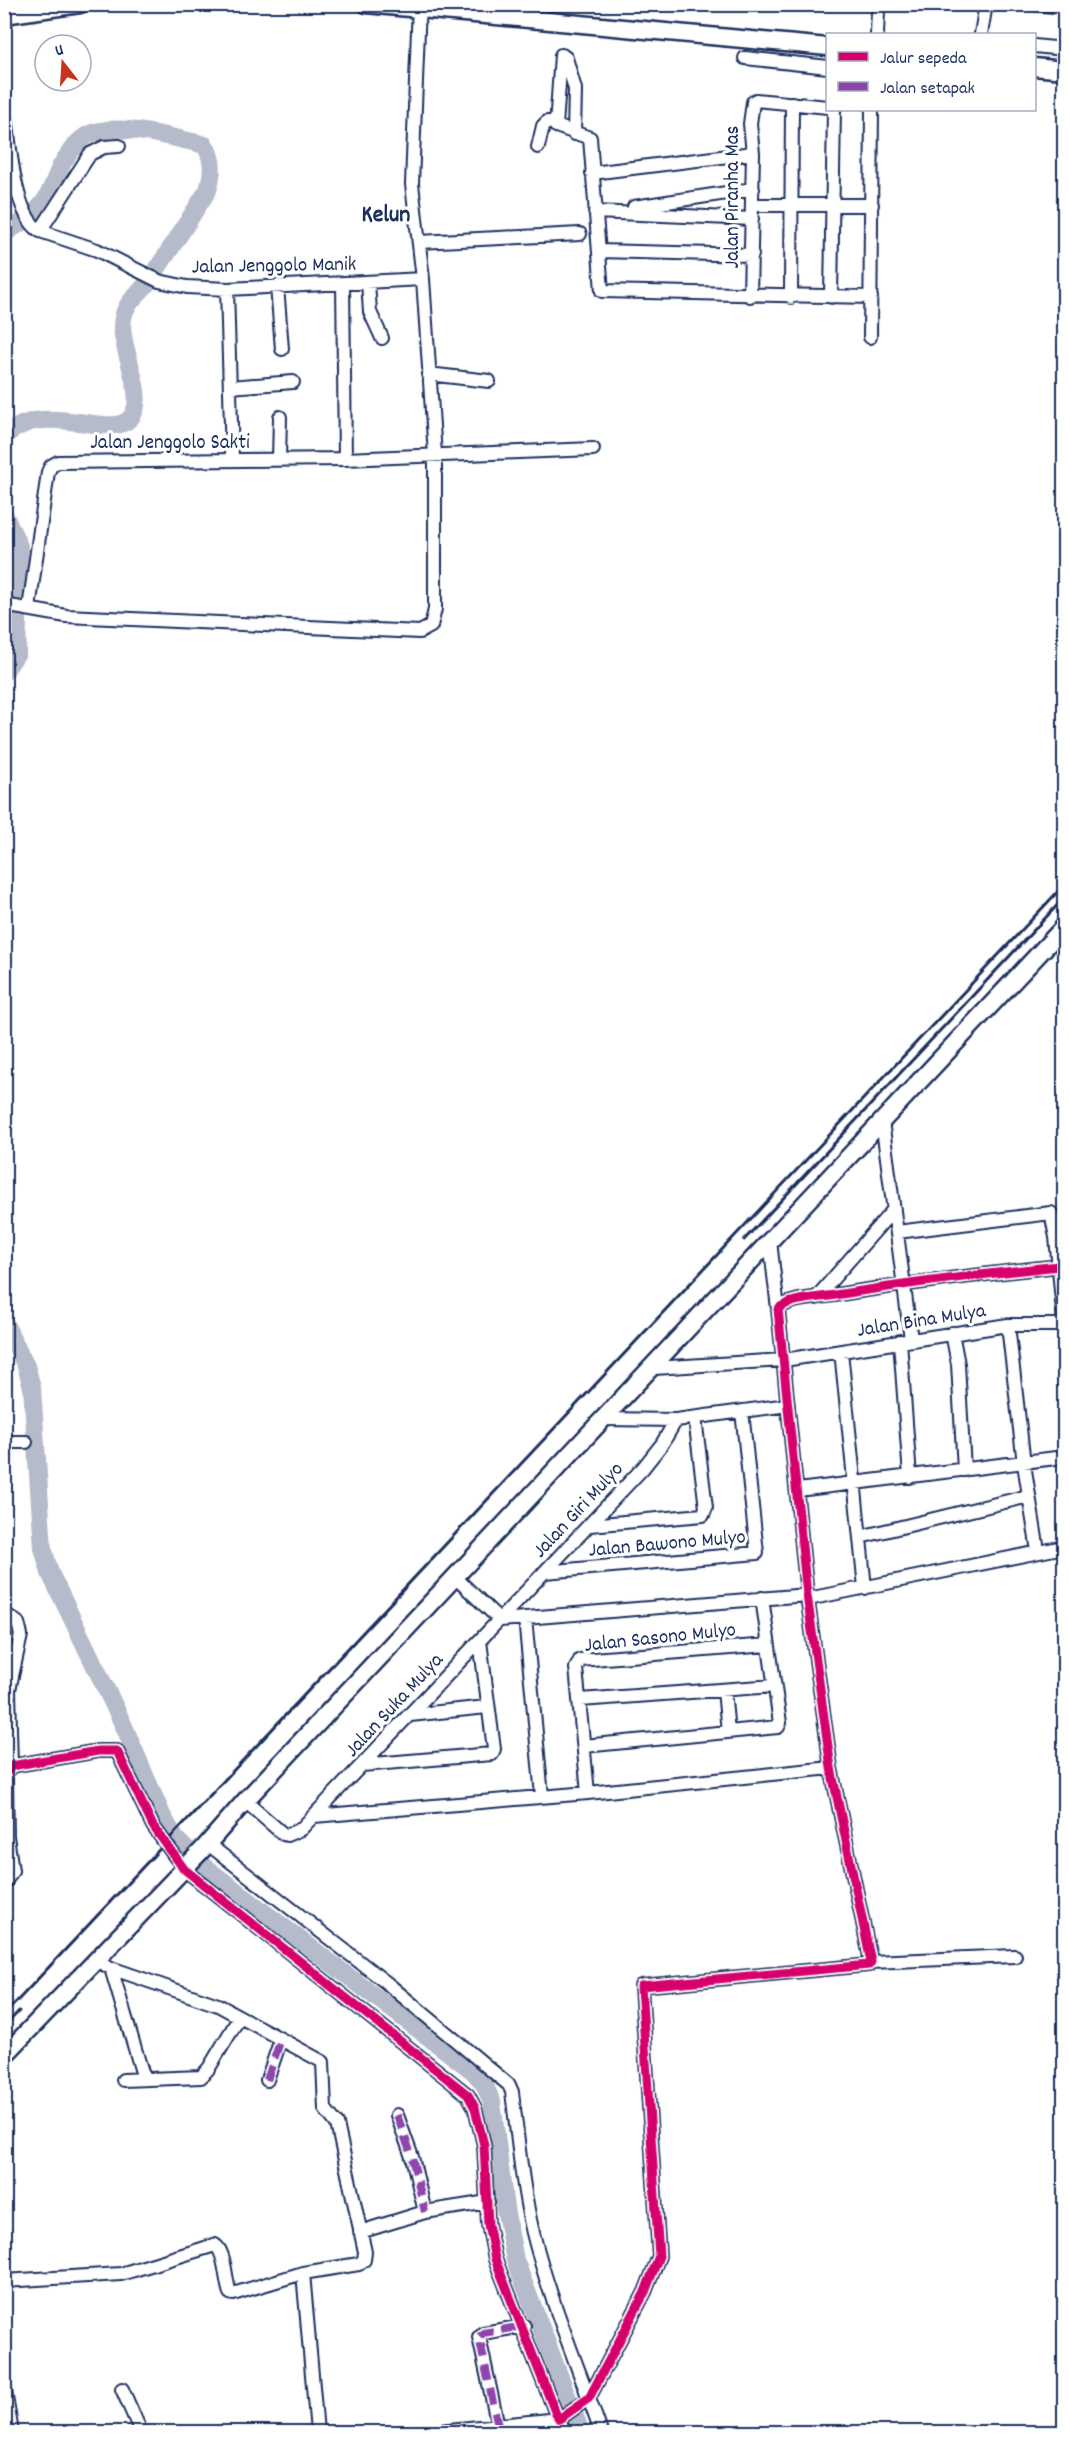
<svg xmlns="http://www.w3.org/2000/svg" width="1069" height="2437" viewBox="0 0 1069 2437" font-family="Dekko,sans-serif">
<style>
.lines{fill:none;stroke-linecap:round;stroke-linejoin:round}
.stream{stroke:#77839f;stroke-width:3}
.river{stroke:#b5bbca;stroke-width:18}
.street-casing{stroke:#1b2f5e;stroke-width:16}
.secondary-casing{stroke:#1b2f5e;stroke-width:21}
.street{stroke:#fff;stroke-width:12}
.secondary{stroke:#fff;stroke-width:16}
.rail{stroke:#1b2f5e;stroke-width:3}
.quiet{stroke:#8e44ad;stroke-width:8;stroke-dasharray:15 8;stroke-linecap:butt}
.cycleway-casing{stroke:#fff;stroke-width:13}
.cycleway{stroke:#d6006c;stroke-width:9}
.labels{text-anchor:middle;stroke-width:6;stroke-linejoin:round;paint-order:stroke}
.street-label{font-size:21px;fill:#1b2f5e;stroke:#fff}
.quarter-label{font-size:24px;font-weight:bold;fill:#1b2f5e;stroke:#fff}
</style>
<rect width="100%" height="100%" fill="#fff"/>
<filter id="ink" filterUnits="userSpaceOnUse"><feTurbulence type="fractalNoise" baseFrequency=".0167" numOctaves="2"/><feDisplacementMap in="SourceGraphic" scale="12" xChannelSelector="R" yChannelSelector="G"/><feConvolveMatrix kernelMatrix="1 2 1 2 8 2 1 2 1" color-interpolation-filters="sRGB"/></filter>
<g filter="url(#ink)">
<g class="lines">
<path class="stream" d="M5,2062L12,2072"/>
<path class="river" d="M4,234C18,224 34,216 44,202C52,191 55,176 62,164C68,154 76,142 86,136C113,120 175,138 205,145C214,161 213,172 208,190C188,221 169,252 148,282C139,295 126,301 123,318C117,345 148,394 132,416C113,444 44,396 4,437
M4,514L19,546L20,565L17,653L4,672
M4,1322L26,1366L32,1387L43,1548L50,1573L123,1724L162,1815L175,1838L202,1865L473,2071L484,2084L492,2102L505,2208L515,2260L581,2432"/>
<g class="street-casing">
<path id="street" d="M1035,4L1064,7
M877,34L878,11
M981,34L986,4
M1034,46L1064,49
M561,55L556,126L590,138L602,291L871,297
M562,55L566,58L575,89L574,134
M745,58L828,67
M4,98C9,131 11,213 40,231L97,250L159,281L187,287L227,289L423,279
M538,147L543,126L547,122L556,123
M592,173L753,153
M752,205H872
M634,207L753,189
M595,212L752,219
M40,231L90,154L104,147L119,146
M419,242L580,234
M599,251L752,255
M368,282L370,312L382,338
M343,283L345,459
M277,286L282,349
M227,289L232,460
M750,296L753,153L750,124L753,102L756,100L828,107
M791,297L792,103
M831,297L834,110
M870,337L872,110
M428,374L489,381
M230,387L293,382
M279,460L280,417
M4,605L66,616L420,632L431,626L435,609V455L423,279L412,184L419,4
M29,609L48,472L51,466L58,462L345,459L593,449
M882,1121L911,1339
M897,1232L1051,1213L1056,1237L1064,1323
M770,1241L778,1309
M816,1298L894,1209
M1008,1325L1024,1464L1038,1551
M952,1333L958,1364L964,1470
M900,1341L910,1477
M841,1351L865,1588
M654,1368L784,1360L1008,1325H1064
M604,1419L676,1420L788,1405
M4,1442H26
M798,1490L1064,1457
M590,1525L703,1515L706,1508L695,1418
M860,1537L1029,1496
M545,1572L757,1553L742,1411
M455,1577L500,1620L807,1595
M808,1599L1064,1547
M4,1613L18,1623L21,1635L9,1690L11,1766
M525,1618L542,1796
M724,1690L728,1732
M580,1700L774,1686
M410,1715L487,1707
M584,1746L778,1727L780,1723L762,1598
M362,1765L492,1754L494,1749L480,1641
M4,1777L11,1766L98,1751H117L153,1826L184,1869L468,2095L475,2108L484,2145L488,2224L495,2259L556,2414L559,2419L589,2398L645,2292L659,2256L641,1986L869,1965L871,1962L831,1768L807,1595L778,1309C790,1298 819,1298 835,1295C910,1283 984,1274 1059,1266
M588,1793L576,1668L580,1660L768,1645
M245,1801L283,1834L287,1835L301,1829L643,1468L662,1444L676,1420
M314,1816L588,1793L831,1768
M208,1844L388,1984L509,2085L512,2092C518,2139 522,2187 533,2233C550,2301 578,2366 601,2432
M4,1884L12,1871L7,1836L6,1777
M871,1962L1015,1956
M111,1968L144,2079
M123,2080L201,2077L209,2068L239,2018
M267,2080L281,2039
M397,2115L412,2157L425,2212
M360,2232L425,2212L488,2202
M303,2273L317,2432
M4,2281L121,2274L215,2245C226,2252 225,2281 230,2293L233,2294L303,2273L359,2264L364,2260L365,2252L337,2124L325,2109L323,2062L218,2005L111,1968L95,1960
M4,2385L12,2432
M122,2389L141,2432
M498,2426L479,2337L483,2333L524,2326
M428,2432L559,2419L564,2432"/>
</g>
<g class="secondary-casing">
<path id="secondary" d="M366,4L828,47
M4,15L80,4
M1034,67L1064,70
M4,2056L204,1848L245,1801L1064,927"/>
</g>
<use href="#street" class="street"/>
<use href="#secondary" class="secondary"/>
<path class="rail" d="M744,1240L1064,898
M4,2015L1064,885
M4,2027L19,2011"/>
<path class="quiet" d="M4,1690H9
M267,2080L281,2039
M397,2115L412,2157L425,2212
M498,2426L479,2337L483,2333L524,2326"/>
<g class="cycleway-casing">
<path id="cycleway" d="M4,1777L11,1766L98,1751H117L153,1826L184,1869L468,2095L475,2108L484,2145L488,2224L495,2259L556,2414L559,2419L589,2398L645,2292L659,2256L641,1986L869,1965L871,1962L831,1768L807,1595L778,1309C790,1298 819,1298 835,1295C910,1283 984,1274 1059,1266"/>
</g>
<use href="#cycleway" class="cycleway"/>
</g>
</g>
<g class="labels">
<g class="street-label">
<text transform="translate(731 197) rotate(-90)" y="7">Jalan Piranha Mas</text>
<text transform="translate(274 264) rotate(-1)" y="7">Jalan Jenggolo Manik</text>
<text x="170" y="448">Jalan Jenggolo Sakti</text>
<text transform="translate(921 1319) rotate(-9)" y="7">Jalan Bina Mulya</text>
<text transform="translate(577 1509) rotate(-47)" y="7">Jalan Giri Mulyo</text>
<text transform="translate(667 1542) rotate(-5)" y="7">Jalan Bawono Mulyo</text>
<text transform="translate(660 1636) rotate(-6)" y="7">Jalan Sasono Mulyo</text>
<text transform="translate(393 1704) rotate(-47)" y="7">Jalan Suka Mulya</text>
</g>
<g class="quarter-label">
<text x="386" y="221">Kelun</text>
</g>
</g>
<rect width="1069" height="2437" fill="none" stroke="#fff" stroke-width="24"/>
<rect x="12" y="12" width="1045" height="2413" fill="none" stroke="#1b2f5e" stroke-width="2" filter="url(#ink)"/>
<rect x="826" y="33" width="210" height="78" fill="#ffffff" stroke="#a4acbf" stroke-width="1.5"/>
<rect x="838" y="52" width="30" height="9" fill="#d6006c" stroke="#a4acbf" stroke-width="1.5"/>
<text x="880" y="63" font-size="18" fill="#1b2f5e">Jalur sepeda</text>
<rect x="838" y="82" width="30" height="9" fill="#8e44ad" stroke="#a4acbf" stroke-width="1.5"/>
<text x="880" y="93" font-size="18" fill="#1b2f5e">Jalan setapak</text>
<g transform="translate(63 63) rotate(343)"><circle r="28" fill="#ffffff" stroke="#a4acbf" stroke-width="1.5"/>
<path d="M0-4.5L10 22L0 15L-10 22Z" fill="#c8321e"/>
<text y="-9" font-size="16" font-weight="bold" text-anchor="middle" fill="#1b2f5e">U</text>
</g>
</svg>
